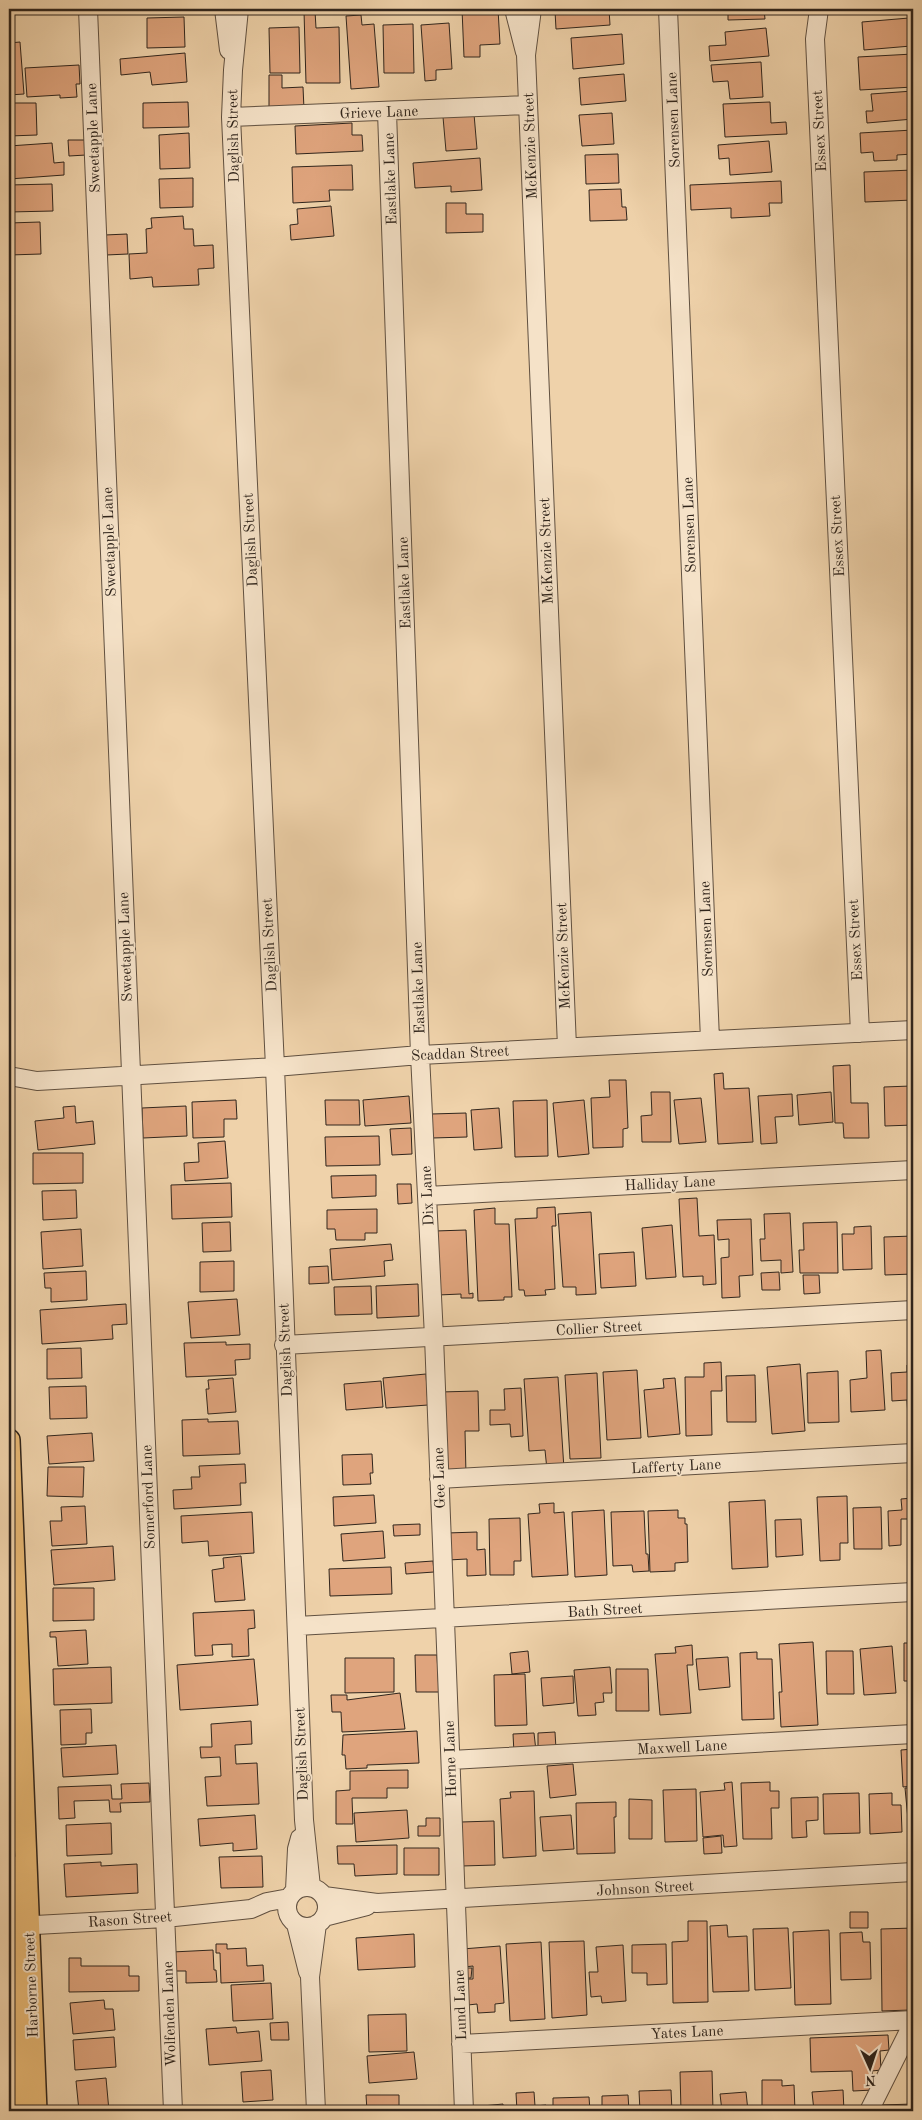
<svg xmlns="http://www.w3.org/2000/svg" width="922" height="2120" viewBox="0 0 922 2120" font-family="'Old Standard TT',serif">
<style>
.building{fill:#dfa47d;stroke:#30251c}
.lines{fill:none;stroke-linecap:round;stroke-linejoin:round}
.minor-casing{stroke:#605040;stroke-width:20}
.major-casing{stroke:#30251c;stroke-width:24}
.minor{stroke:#f5e2c8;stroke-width:18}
.major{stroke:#e8b975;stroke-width:21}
.labels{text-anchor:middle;stroke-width:4;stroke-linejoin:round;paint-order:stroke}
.street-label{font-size:15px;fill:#30251c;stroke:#f5e2c8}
</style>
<rect width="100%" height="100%" fill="#efd2aa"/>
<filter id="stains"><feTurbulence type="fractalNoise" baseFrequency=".004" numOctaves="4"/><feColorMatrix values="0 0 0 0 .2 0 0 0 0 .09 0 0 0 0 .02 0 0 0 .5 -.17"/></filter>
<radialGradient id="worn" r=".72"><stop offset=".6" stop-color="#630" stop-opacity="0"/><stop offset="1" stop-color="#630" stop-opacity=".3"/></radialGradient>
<path class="building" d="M462,9H498L500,44L480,45V57H464Z
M574,9H609L610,25L556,29L555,11Z
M728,9H764L765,19L728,20Z
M865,9H909V10L865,11Z
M304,11H315L316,28L339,27L340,83H306Z
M361,15L362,25L374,24L379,87L351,89L346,16Z
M184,17L185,47L147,48V18Z
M909,18L911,46L864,50L862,22Z
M449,23L452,69L436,70V80L425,81L421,25Z
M413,24L414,73H384L383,25Z
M299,27L300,73H270L269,28Z
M766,28L769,56L710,61L709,46L726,45L725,32Z
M622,34L624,64L573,69L571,38Z
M20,42L24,94L9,95V43Z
M185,53L187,82L152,85L150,72L121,75L120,59Z
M913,54V87L860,90L858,57Z
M761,62L763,97L730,99L728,81L713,82L711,65Z
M79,65L80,84H76L77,97L60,98V95L27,97L25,68Z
M624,74L626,101L581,105L579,78Z
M269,75H282V88L303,87L304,109H269Z
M913,91V119L867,123L866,111H873L871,94Z
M188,102L189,127L143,128V103Z
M770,102L771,123L786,122L787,134L725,137L723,104Z
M9,103H36L37,135L9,136Z
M612,113L614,144L582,146L579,115Z
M474,114L477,149L446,151L443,117Z
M352,123V135H362L363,151L296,154L295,126Z
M913,130V154L897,155V160L874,161L873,152L861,153L860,133Z
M189,133L190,168L160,169L159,135Z
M68,140H85L86,155L69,156Z
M769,141L772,172L730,175L729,158L719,159L718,145Z
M52,143L54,163L64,162V175L9,179V146Z
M618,154L619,183L586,184L585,155Z
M480,158L482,190L451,192V186L415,188L413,163Z
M352,165L353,190H329L330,201L293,203L292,167Z
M913,170V200L865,202L864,172Z
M193,178V207L160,208L159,179Z
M781,181L782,203H769L770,216L731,218V208L691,210L690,185Z
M52,184L53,211L9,212V185Z
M621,189L622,207H626L627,220L590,221L589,190Z
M446,203H466V214H483V232L446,233Z
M331,206L334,236L291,240L290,225L298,224L297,209Z
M183,216L184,229H193L194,246L213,245L214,268L198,269L199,285L153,287L152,277L130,279L129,254L147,253L146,229L152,228L151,218Z
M40,222L41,254L9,255V223Z
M127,234L128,254L106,255L105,235Z
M850,1065L851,1103H868L869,1138H844L843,1123H835L833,1066Z
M723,1073L724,1089L749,1088L753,1142L718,1144L714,1074Z
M609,1080H626L628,1128L623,1129V1147L593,1148L591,1098L610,1097Z
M911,1086L913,1125L885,1126L884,1087Z
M651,1092H670L671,1142H642L641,1116L652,1115Z
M831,1092L833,1122L799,1125L797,1095Z
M792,1094L793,1116L775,1117L777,1143L761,1144L758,1096Z
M409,1096L411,1123L365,1126L363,1100Z
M701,1098L706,1142L679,1144L674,1100Z
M236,1100L237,1119H224V1137L193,1138L192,1102Z
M325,1100H359L360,1125H326Z
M547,1100L548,1156L515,1157L513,1101Z
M584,1100L589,1154L558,1157L553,1103Z
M75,1106L76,1123L93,1121L95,1144L38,1150L35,1121L64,1118L63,1107Z
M186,1106L187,1136L143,1138L142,1108Z
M499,1108L502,1148L474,1150L471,1110Z
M466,1113L467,1137L432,1138L431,1114Z
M411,1128L412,1154L392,1155L390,1129Z
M379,1136L380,1165L326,1166L325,1137Z
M225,1141L228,1178L185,1181L184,1163L199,1162L198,1143Z
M33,1153H83V1183L33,1184Z
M376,1175V1196L332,1198L331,1176Z
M231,1183L232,1217L172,1219L171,1185Z
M397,1184H411L412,1203L398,1204Z
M76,1190L77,1218L43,1220L42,1191Z
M697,1198L699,1236L714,1235L716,1284L703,1285V1276L683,1277L679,1199Z
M555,1207L556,1226H552L555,1289L545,1290L546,1295L525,1296L524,1290H519L515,1219L537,1218V1208Z
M495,1208V1224H509L512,1297H504V1300L478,1301L474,1210Z
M377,1209V1233H365V1240H336L335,1229H327V1210Z
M591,1212L596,1294L576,1295V1287H563L558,1214Z
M790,1213L793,1272L781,1273V1260L761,1261L760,1239H765L764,1214Z
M751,1219L753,1275L739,1276L740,1297L722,1298L721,1258L729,1257V1239L718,1240L717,1220Z
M230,1222L231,1251L203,1252L202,1223Z
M837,1222L838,1273H800L799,1250H804L803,1223Z
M672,1225L676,1277L646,1279L642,1228Z
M871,1226L872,1269L843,1270L842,1234H854V1227Z
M81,1229L83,1266L43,1269L41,1232Z
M466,1230L469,1294L473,1293V1298H461V1294L438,1295L435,1231Z
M913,1236V1274L885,1275L884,1237Z
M391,1244L393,1260L384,1261L385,1276L332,1280L330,1249Z
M634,1252L636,1286L601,1288L599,1254Z
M234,1261V1291L200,1292V1262Z
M328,1266L329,1283L309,1284V1267Z
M86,1271L87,1300L51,1302V1288H45L44,1273Z
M779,1272L780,1290H762L761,1273Z
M803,1275H819L820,1293L804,1294Z
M418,1284L419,1316L377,1318L376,1286Z
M371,1286L372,1314L335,1315L334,1287Z
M237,1299L240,1335L191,1338L188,1302Z
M126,1304L127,1324L112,1325L113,1339L42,1344L40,1310Z
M226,1342V1345L250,1344V1359L235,1360L236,1375L186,1377L184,1343Z
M81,1348L82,1378L47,1379V1349Z
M881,1350L885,1410L851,1412L850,1380L867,1378L866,1351Z
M721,1362L722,1391H711L712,1435L686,1436L685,1377H704V1363Z
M800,1364L805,1431L772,1434L767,1367Z
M907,1365H913V1418H908L907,1400L892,1401L891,1373L907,1372Z
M637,1370L641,1438L607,1440L603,1372Z
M838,1371L839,1422L808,1423L807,1373Z
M597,1373L601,1458L570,1459L565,1375Z
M426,1374L428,1405L386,1408L383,1378Z
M755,1375L756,1422H727L726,1376Z
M558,1377L564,1469L547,1470L545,1450L529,1451L524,1379Z
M233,1378L236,1412L208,1414L206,1389H209L208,1380Z
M675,1378L680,1434L648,1437L644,1390L664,1388L663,1379Z
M381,1381L383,1407L346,1410L344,1384Z
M86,1386L87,1418L50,1419L49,1387Z
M521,1388L523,1436L511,1437L510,1424L490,1425V1410H505L504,1389Z
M478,1391L479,1431H465L466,1475L443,1476L440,1392Z
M208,1419V1422L238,1421L240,1454L183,1456L182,1420Z
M92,1433L94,1461L49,1464L47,1436Z
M372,1454L373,1473H370L371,1484L343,1485L342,1455Z
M245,1464L246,1483H240L241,1505L174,1509L173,1490L192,1489L191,1477H200L199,1466Z
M48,1467H84L83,1497L47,1496Z
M374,1495L376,1523L334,1526L333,1497Z
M847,1496L848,1543H840V1560L820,1561L817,1497Z
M913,1498V1519H901V1545L889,1546L888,1511L902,1510L901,1499Z
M765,1500L768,1567L732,1569L729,1502Z
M554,1503V1513L564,1512L568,1575L532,1577L528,1514L540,1513L539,1504Z
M85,1506L87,1544L52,1546L50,1521H62L61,1507Z
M881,1507L882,1549H854L853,1508Z
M604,1510L607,1575L575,1577L572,1512Z
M678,1510V1518H685V1524H687L688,1562L675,1563V1571L650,1572L648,1511Z
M644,1511L646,1554H648L649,1571L633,1572L632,1565L613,1566L611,1512Z
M252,1512L254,1553L209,1556L208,1541L182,1543L181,1516Z
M520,1518L521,1561H514V1575H490L489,1519Z
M801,1519L803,1555L776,1557L775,1520Z
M420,1524V1535L394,1536L393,1525Z
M383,1531L385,1558L343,1561L341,1534Z
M477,1532V1550L485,1549L486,1575L467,1576V1559L448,1560L447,1533Z
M113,1546L115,1580L54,1585L51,1550Z
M241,1556L245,1600L215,1602L212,1570L224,1568L223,1558Z
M433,1561L434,1572L406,1574L405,1563Z
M391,1567L392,1594L330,1596L329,1569Z
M53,1588H94V1620L53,1621Z
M254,1610L255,1628L248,1629L249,1656L232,1657V1644L212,1645L213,1655L195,1656L193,1613Z
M86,1630L88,1664L58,1666L56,1637H50V1632Z
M813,1642L818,1725L781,1727L779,1692H782L779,1644Z
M904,1643H913V1681H904Z
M692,1645L693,1665H687L691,1713L660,1715L655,1654L676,1653L675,1647Z
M892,1646L896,1693L864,1695L860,1649Z
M528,1651L530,1672L512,1674L510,1653Z
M826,1651H853L854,1694H827Z
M757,1652V1659H772L774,1719L742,1720L740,1653Z
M415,1655H437L439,1692H416Z
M728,1657L730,1687L699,1690L696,1659Z
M345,1658H394V1692L345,1693Z
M254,1659L258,1705L180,1710L177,1665Z
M111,1667L112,1703L54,1705L53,1669Z
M610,1667L612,1693H603L604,1702L595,1703L596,1715L578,1716L574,1670Z
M616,1669H648L649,1711H616Z
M525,1674L527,1725L495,1726L494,1675Z
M573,1676L574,1703L543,1706L541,1678Z
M400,1693L405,1729L342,1732L341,1712H332L331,1695H347V1700Z
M91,1709L92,1733H86V1744L61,1745L60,1710Z
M251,1721L252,1744L235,1745L236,1764L257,1763L259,1804L207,1806L205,1777L221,1776L220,1757L201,1758L200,1747H212L211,1724Z
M417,1731L419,1763L367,1765V1768L346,1769L345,1755H342L343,1735Z
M555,1732L556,1749L538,1750V1733Z
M534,1733L536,1751L514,1753L513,1734Z
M116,1745L118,1774L63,1777L61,1748Z
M913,1749V1786L903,1787L901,1750Z
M573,1764L576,1795L550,1798L547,1766Z
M408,1770V1788H387V1798H352L353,1824H336V1791L350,1790V1771Z
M732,1782L737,1846L724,1847L723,1835L703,1837L700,1792L725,1790L724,1783Z
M770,1782V1791H779V1808H771L772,1839H743L741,1783Z
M149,1783L150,1802L120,1803L121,1812H110L109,1800L74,1801L75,1818L59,1819L58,1787L111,1785L112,1799H122L121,1784Z
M905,1788H913V1829L909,1830Z
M696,1789L697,1841L665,1842L663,1790Z
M534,1791L536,1856L503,1858L500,1799L511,1798L510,1792Z
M859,1793L860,1833L824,1834L823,1794Z
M892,1793V1805H901L902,1832L870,1834L869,1794Z
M818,1797V1820L806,1821L807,1837L792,1838L791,1798Z
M629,1799L652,1800V1839H629Z
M616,1802V1817H614L615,1853L577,1854L576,1803Z
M407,1810L409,1838L356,1842L354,1813Z
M255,1815L257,1849L233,1851V1843L200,1846L198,1819Z
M571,1815L574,1849L543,1851L540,1817Z
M426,1818H440V1836H418V1826H426Z
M494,1821L495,1865L462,1866L461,1822Z
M111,1823L112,1854L67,1856L66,1825Z
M721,1836L722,1853L704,1854L703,1838Z
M397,1845V1874L355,1876L354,1864H338L337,1846Z
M404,1848H439V1875H404Z
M262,1856L263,1887L221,1888L219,1857Z
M101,1862V1866L137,1864L138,1893L66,1897L64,1864Z
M850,1912H868V1928H850Z
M688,1921H707L708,2002L673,2003L672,1942L688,1941Z
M727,1925L728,1937L747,1936L749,1991L713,1992L710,1926Z
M788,1928L791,1988L755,1990L753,1929Z
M913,1928V1965H909L910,2010L882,2011L881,1929Z
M829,1930L831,2004L795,2005L793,1932Z
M862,1932L863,1942H870L871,1979L841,1980L840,1933Z
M414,1934L415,1967L358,1970L356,1938Z
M584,1941L587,2015L552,2018L549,1942Z
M541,1942L545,2019L510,2021L506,1944Z
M216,1944H227V1949L246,1948L247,1966L263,1965L264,1981L221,1983L220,1953H216Z
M666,1944L667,1984L647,1985V1973H632V1945Z
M623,1945L626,2001L602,2003L601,1996L591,1997L589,1972H598L596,1947Z
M500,1946L504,2003L495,2004V2012L478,2013L477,2004L468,2005L466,1979H473V1966L464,1967L462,1949Z
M213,1950L214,1970H216L217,1982L186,1983V1971H173L172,1952Z
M69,1958H81V1966H129V1976H139V1991L69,1992Z
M466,1968H472L471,1978H466Z
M271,1983L273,2019L233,2021L231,1985Z
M104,2000L105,2009H113L115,2030L73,2034L70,2003Z
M406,2014L407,2051L369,2052L368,2015Z
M288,2022L289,2040H271L270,2023Z
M236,2027L237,2033L259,2031L262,2061L209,2065L206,2029Z
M888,2035L889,2050L880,2051L881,2070L872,2071L873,2090L853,2091L852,2071L811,2072L810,2038Z
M114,2037L116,2067L75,2070L73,2040Z
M414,2052L417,2079L369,2083L367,2056Z
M271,2070L273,2100L243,2102L241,2072Z
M712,2071L713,2111H681L680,2072Z
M106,2078L109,2111H79L76,2081Z
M762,2080H782V2086L794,2085L795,2111H762Z
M671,2090L672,2111H640L639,2091Z
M843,2090L844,2111H814L812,2092Z
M534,2092L535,2106L546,2105L547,2111H517L516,2093Z
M746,2092L748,2111H722L720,2094Z
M366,2095H399V2111H367Z
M628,2095L629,2111H602V2096Z
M589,2097L590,2111H553V2098Z
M503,2104V2111H472V2107Z
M913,2104V2111H881V2105Z
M275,2106V2111H203Z"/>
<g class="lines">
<g class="minor-casing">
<path id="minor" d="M88,9L173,2111
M224,9L229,50
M239,9L233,70L231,117L275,1067L304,1820L311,1887
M514,9L525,52
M532,9L526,55L567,1047
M668,9L710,1040
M819,9L815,39L860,1033
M387,112L420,1055L434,1337L464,2111
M231,117L528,105
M9,1076L37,1081L275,1067L420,1055L913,1030
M427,1196L913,1170
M284,1345L913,1310
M439,1479L913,1453
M297,1626L913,1592
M451,1760L913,1734
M287 1907a20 20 0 1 1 40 0a20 20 0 1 1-40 0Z
M295,1890L297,1849L300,1838
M324,1896L377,1903L913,1872
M324,1917L367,1906
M296,1924L308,1972
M17,1926L165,1918L251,1909L267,1902L289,1898
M461,2044L913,2020
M316,2111L310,1977L317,1924
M869,2111L913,2023"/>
</g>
<g class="major-casing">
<path id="major" d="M9,1440L36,2111
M9,1865L19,2111"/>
</g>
<use href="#minor" class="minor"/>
<use href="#major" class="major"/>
</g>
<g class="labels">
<g class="street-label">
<text transform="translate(379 112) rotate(-2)" y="5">Grieve Lane</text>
<text transform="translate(673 120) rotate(-92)" y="5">Sorensen Lane</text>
<text transform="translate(819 131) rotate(-93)" y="5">Essex Street</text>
<text transform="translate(233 136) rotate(-91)" y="5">Daglish Street</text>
<text transform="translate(93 138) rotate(-92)" y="5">Sweetapple Lane</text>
<text transform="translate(530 146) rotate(-92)" y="5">McKenzie Street</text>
<text transform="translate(390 179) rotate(-92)" y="5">Eastlake Lane</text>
<text transform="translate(689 525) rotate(-92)" y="5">Sorensen Lane</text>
<text transform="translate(837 536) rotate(-93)" y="5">Essex Street</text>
<text transform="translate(250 540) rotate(-93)" y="5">Daglish Street</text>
<text transform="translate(109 542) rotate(-92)" y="5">Sweetapple Lane</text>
<text transform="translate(546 551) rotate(-92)" y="5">McKenzie Street</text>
<text transform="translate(404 583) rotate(-92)" y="5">Eastlake Lane</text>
<text transform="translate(706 929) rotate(-92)" y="5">Sorensen Lane</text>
<text transform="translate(855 940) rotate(-93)" y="5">Essex Street</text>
<text transform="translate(269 945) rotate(-93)" y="5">Daglish Street</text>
<text transform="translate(125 947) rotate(-92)" y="5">Sweetapple Lane</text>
<text transform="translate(563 956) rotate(-92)" y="5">McKenzie Street</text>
<text transform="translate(418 988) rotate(-92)" y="5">Eastlake Lane</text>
<text transform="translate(460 1053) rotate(-3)" y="5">Scaddan Street</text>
<text transform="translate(670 1183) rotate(-3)" y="5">Halliday Lane</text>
<text transform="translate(427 1196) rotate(-93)" y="5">Dix Lane</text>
<text transform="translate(599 1328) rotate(-3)" y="5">Collier Street</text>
<text transform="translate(285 1350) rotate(-92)" y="5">Daglish Street</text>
<text transform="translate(676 1466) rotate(-3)" y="5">Lafferty Lane</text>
<text transform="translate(439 1478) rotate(-92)" y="5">Gee Lane</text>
<text transform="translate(148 1497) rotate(-92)" y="5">Somerford Lane</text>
<text transform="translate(605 1610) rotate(-3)" y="5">Bath Street</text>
<text transform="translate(682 1747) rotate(-3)" y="5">Maxwell Lane</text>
<text transform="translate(301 1754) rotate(-92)" y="5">Daglish Street</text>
<text transform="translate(450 1759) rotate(-92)" y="5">Horne Lane</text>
<text transform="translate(645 1888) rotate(-3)" y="5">Johnson Street</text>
<text transform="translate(130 1919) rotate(-4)" y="5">Rason Street</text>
<text transform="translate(31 1985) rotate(-92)" y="5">Harborne Street</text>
<text transform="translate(460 2005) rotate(-92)" y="5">Lund Lane</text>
<text transform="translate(169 2014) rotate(-92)" y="5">Wolfenden Lane</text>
<text transform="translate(687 2032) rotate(-3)" y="5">Yates Lane</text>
</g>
</g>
<rect width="922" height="2120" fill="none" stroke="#efd2aa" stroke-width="30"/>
<rect x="10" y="10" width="902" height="2100" fill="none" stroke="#30251c" stroke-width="2.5"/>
<rect x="15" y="15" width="892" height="2090" fill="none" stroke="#30251c"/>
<g transform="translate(870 2068) rotate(177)" stroke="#f5e2c8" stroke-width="4" paint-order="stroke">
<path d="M0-4L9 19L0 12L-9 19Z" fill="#30251c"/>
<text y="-8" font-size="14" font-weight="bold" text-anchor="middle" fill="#30251c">N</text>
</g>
<rect width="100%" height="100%" filter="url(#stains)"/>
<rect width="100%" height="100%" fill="url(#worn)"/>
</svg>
